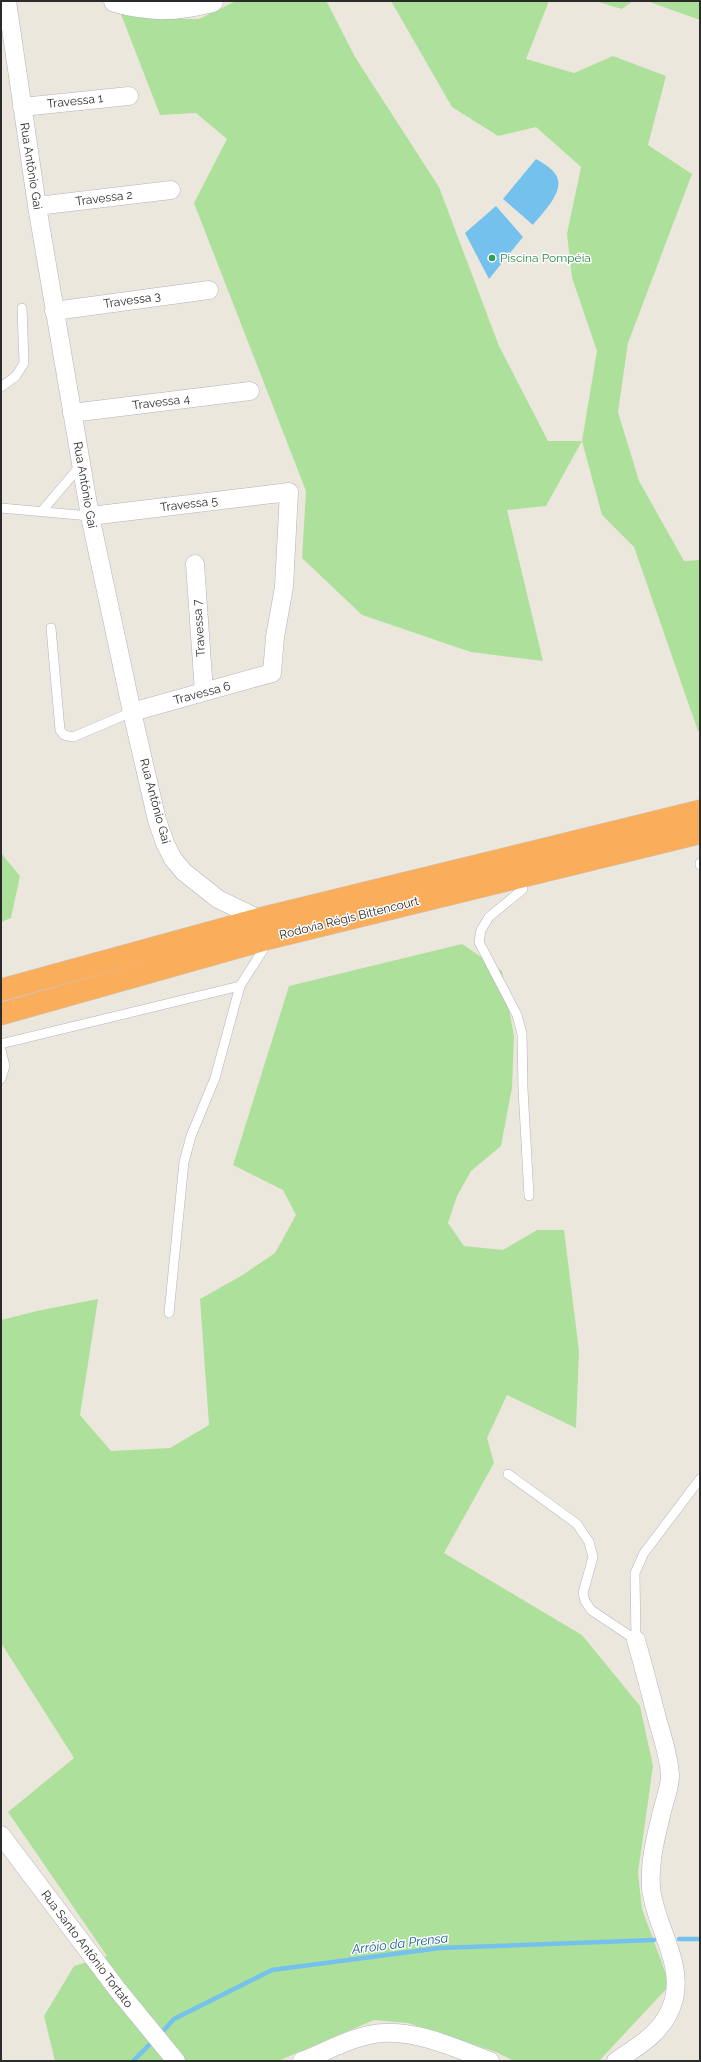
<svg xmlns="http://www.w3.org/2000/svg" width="701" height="2062" viewBox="0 0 701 2062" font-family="Raleway,sans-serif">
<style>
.green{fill:#ade19b}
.water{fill:#73c1ec}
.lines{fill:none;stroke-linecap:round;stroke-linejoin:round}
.stream{stroke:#73c1ec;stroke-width:4.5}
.lane-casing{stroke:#b1b2be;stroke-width:10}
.street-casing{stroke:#b1b2be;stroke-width:19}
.secondary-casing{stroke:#b1b2be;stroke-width:23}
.highway-casing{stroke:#c8c8c8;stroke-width:23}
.lane{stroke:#fff;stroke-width:9}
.street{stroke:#fff;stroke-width:18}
.secondary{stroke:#fff;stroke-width:22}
.highway{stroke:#faad5a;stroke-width:22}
.leisure-dot{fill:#2e9e5b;stroke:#fff;stroke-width:1.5}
.labels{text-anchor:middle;stroke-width:3;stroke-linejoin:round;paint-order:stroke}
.street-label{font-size:12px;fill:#2b2b2b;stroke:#fff}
.leisure-label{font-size:12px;fill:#27864d;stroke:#fff;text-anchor:start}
.water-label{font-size:13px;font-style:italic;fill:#115e99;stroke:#fff}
</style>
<rect width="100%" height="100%" fill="#ece7dd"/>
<path class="green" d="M236,1H326L328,4L355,57L439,187L499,346L548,441H582L597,351L572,278L567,234L581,167L536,127L498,136L452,107L391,1H549L526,59L574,73L613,56L666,76L648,145L692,174L628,343L618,412L639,481L684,561L700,560V731H698L634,547L602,515L582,441L546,506L507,510L543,661L471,652L362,615L302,558L306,491L194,203L227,139L196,113L160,115L119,9L158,19H199Z
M595,1H633L622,9Z
M647,1H700V20Z
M1,853L20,876L11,918L1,922Z
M462,944L502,971L514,1036L512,1088L501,1146L471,1171L457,1196L448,1223L464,1246L503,1250L537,1230H564L579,1351L576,1428L507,1395L487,1438L494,1463L444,1553L582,1635L640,1706L653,1766L638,1873L642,1909L670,1985L599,2061H514L496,2052L408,2023L374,2020L278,2061H55L44,2016L74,1966L107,1956L8,1812L74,1758L1,1643V1320L37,1311L98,1299L80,1415L111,1451L170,1448L209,1425L200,1299L241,1276L275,1253L296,1215L283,1190L233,1165L289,986Z"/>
<path class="water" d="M536,159C543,163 552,168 556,175C566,191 542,213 533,225L503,199Z
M496,206L523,237L489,279L465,233Z"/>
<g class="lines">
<path class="stream" d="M679,1939H700
M164,2030L174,2019L272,1970L440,1948L654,1940
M133,2061L150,2044"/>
<g class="lane-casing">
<path id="lane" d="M1,387L16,376L24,363L22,308
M1,508L90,516
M42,511L81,465
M51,628L60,730L64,735L73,737L132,712
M700,863V865
M523,889L489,917L481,930L479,942L517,1015L522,1034L523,1089L529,1196
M1,1044L240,986L268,942
M1,1050L5,1066L1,1079
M169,1313L184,1162L191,1136L215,1078L240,986
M508,1474L577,1524L589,1542L593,1557L583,1593L585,1601L591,1610L636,1640
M636,1640L635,1573L644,1553L700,1479"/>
</g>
<g class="street-casing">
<path id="street" d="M7,1L37,206L90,516L132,712L157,820L165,843L173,859L184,872L218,899L259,919
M22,107L129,96
M37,206L171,190
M54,311L209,290
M72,413L250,391
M90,516L289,492L284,587L275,637L272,673L132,712
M195,564L204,692
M1,1835L117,1989L176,2061
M302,2061C328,2051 356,2034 384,2033C419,2031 458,2049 490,2061
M616,2061C642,2044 666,2030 674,1999C683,1960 655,1926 651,1888C649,1861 656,1837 662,1811C665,1800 670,1787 670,1775C669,1757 663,1739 658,1722C651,1695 644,1668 636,1640"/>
</g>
<g class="secondary-casing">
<path id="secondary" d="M115,1C150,11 177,10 212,1"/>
</g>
<g class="highway-casing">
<path id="highway" d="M1,990L259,919L700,811
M1,1014L270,938L700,833"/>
</g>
<use href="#lane" class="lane"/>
<use href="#street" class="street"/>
<use href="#secondary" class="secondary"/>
<use href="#highway" class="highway"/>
</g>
<circle class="leisure-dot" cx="492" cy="258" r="4"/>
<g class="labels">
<g class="street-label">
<text transform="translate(75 101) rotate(-6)" y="4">Travessa 1</text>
<text transform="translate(31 166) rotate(81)" y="4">Rua Antônio Gai</text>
<text transform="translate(104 198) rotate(-7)" y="4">Travessa 2</text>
<text transform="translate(132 300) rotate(-8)" y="4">Travessa 3</text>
<text transform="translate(161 402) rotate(-7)" y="4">Travessa 4</text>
<text transform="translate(85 485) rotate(80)" y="4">Rua Antônio Gai</text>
<text transform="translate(189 504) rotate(-7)" y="4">Travessa 5</text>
<text transform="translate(199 628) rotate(-94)" y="4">Travessa 7</text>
<text transform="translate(202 693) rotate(-15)" y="4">Travessa 6</text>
<text transform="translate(155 801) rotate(75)" y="4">Rua Antônio Gai</text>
<text transform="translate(349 918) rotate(-14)" y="4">Rodovia Régis Bittencourt</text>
<text transform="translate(87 1949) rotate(53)" y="4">Rua Santo Antônio Tortato</text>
</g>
<g class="leisure-label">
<text x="500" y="262">Piscina Pompéia</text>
</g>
<g class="water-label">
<text transform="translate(400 1943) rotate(-7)" y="5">Arrôio da Prensa</text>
</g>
</g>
<rect width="701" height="2062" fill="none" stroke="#2b2b2b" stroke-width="4"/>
</svg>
